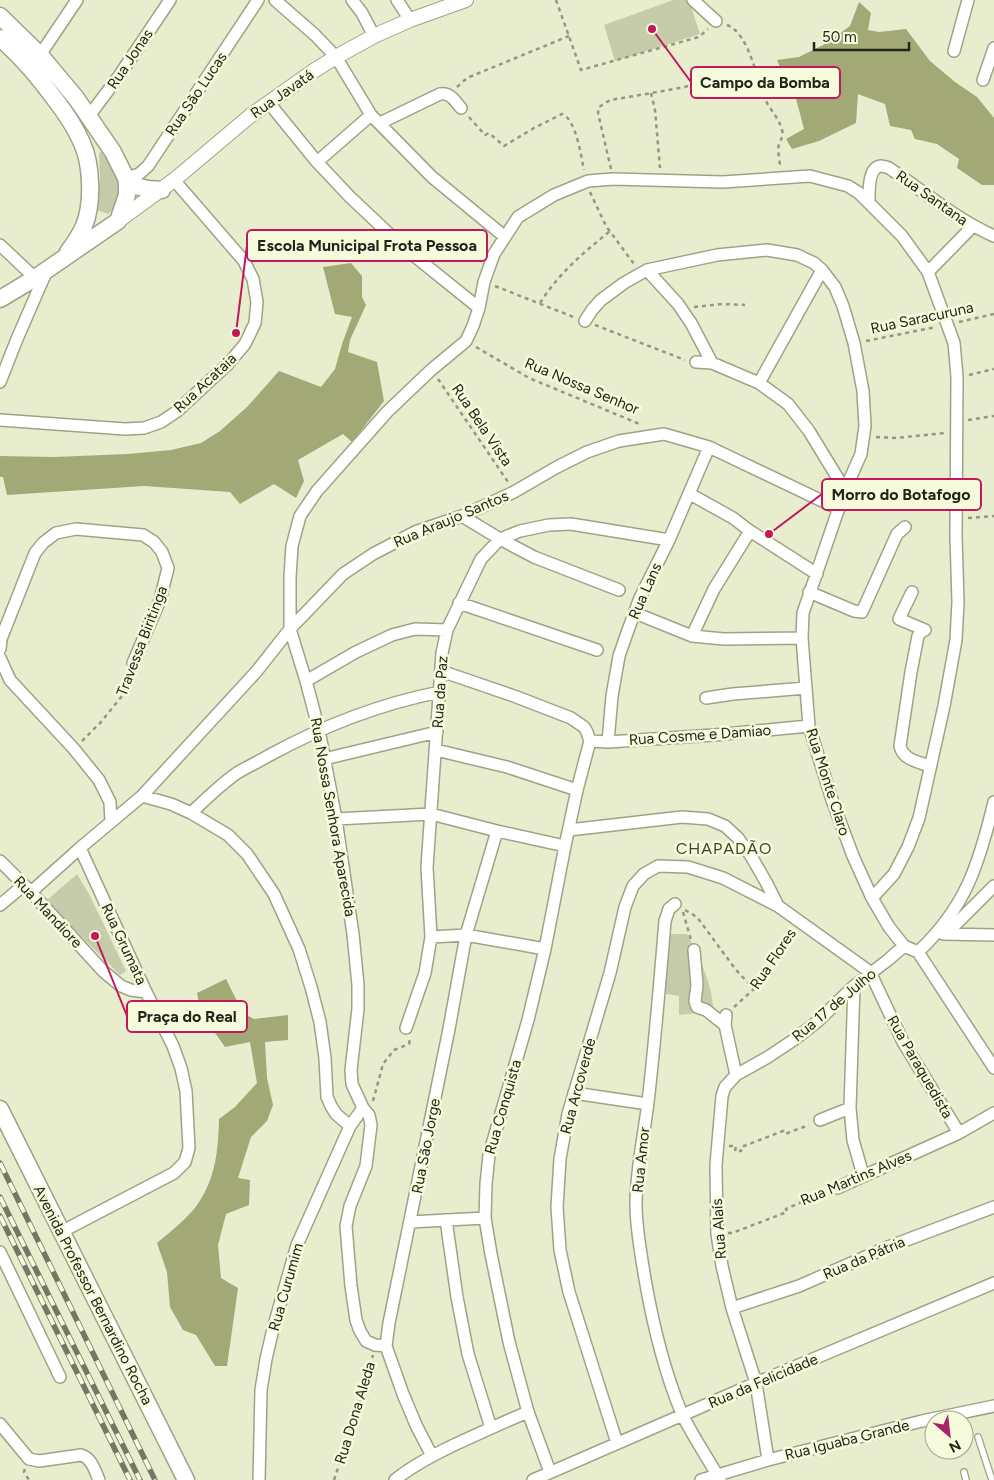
<svg xmlns="http://www.w3.org/2000/svg" width="994" height="1480" viewBox="0 0 994 1480" font-family="Figtree,sans-serif">
<style>
.green{fill:#c6cca9}
.forest{fill:#a2a976}
.lines{fill:none;stroke-linecap:round;stroke-linejoin:round}
.service-casing{stroke:#9fa386;stroke-width:8}
.minor-casing{stroke:#9fa386;stroke-width:14}
.tertiary-casing{stroke:#9fa386;stroke-width:16}
.secondary-casing{stroke:#9fa386;stroke-width:19}
.path{stroke:#949881;stroke-width:2.5;stroke-dasharray:4 4;stroke-linecap:butt}
.service{stroke:#fff;stroke-width:5.5}
.minor{stroke:#fff;stroke-width:11}
.tertiary{stroke:#fff;stroke-width:14}
.secondary{stroke:#fff;stroke-width:16}
.rail-casing{stroke:#747764;stroke-width:5.5}
.rail{stroke:#f5fbdb;stroke-width:4;stroke-dasharray:11;stroke-linecap:butt}
.labels{text-anchor:middle;stroke-width:5;stroke-linejoin:round;paint-order:stroke}
.street-label{font-size:15px;fill:#232519;stroke:#f5fbdb}
.neighbourhood-label{font-size:16px;letter-spacing:1px;fill:#41442b;stroke:#f5fbdb}
.leader{fill:none;stroke:#c2185b;stroke-width:2}
.callout-dot{fill:#c2185b;stroke:#f5fbdb;stroke-width:2}
.callout{fill:#f5fbdb;stroke:#c2185b;stroke-width:2}
.callout-label{font-size:16px;text-anchor:middle;font-weight:bold;fill:#232519}
</style>
<rect width="100%" height="100%" fill="#e8edce"/>
<path class="green" d="M673,0H689L700,34L615,61L604,25Z
M106,148C115,168 130,197 108,214L94,209L100,179L99,153Z
M77,874L89,894L126,971L120,975L46,901Z
M667,934H687C698,954 714,988 713,1010C702,1014 690,1013 679,1015V996L666,994Z"/>
<path class="forest" d="M859,2L871,13L868,30L879,32L906,29L930,61L955,82L977,97L994,118V185H982L957,168L959,159L937,144L915,139L911,130L890,126L885,104L858,94L856,123L819,141L792,149L786,139L804,129L794,91L783,74L777,60L799,57L825,44L850,26Z
M351,263L362,276V297L366,305L350,340L348,352L377,362L384,401L352,442L343,434L298,460L304,481L296,498L274,484L240,504L230,492L144,486L7,495L3,477H0V456L54,457L128,454L171,450L201,443L220,431L247,407L279,371L321,387L335,369L342,344L352,317L335,314L323,267Z
M226,979L243,1013L254,1019L288,1015V1040L265,1042L267,1078L273,1105L267,1121L251,1137L238,1178L250,1180L249,1205L226,1214L218,1245L221,1278L238,1288L227,1366H215L196,1335L183,1330L170,1307L167,1272L157,1243C169,1233 189,1217 197,1205C216,1178 218,1150 219,1119L235,1107L257,1083L250,1042L225,1047L201,1013L197,993Z"/>
<g class="lines">
<g class="service-casing">
<path id="service" d="M978,1437L992,1480
M964,1472L966,1480"/>
</g>
<g class="minor-casing">
<path id="minor" d="M275,0L315,35L336,57L371,115L432,177L505,237
M352,0L362,13L374,36
M397,0L410,20
M693,0L716,21
M954,51L968,0
M40,55L77,0
M983,80L994,48
M269,103L317,162L350,197L402,246L479,308
M89,116L119,76L170,0
M380,123L440,94C450,92 455,101 461,108
M317,162L371,115
M126,178L139,174L148,166L258,0
M869,202C869,192 868,167 881,166C884,166 886,167 889,168C925,192 954,218 994,236
M0,245L35,278
M647,270L678,304L691,323L712,363
M928,272L973,226
M585,321L592,310L601,300L624,283L647,270L717,255L767,250L797,255L814,263L822,270L835,287L843,306L854,343L863,391L865,426L861,454L845,490L803,613L802,638L809,726L832,800L853,856L872,898L889,927L904,946L918,952L994,1068
M696,362L712,363L759,383L788,404L809,431L845,490
M0,382L17,339L47,270
M759,383L822,270
M0,420L125,429L144,428L161,422L176,412L228,364L245,344L255,323L257,302L253,279L244,261L174,180
M690,494L733,518L750,531L817,574
M462,516L500,539L534,557L619,590
M809,592L854,611L862,612L897,534L905,527
M912,592L899,619L925,630
M459,603L597,650
M635,613L692,636L724,639L802,638
M925,630L921,632L918,636L911,672L900,746C903,760 919,762 930,766
M692,636L714,589L750,531
M0,649L1,639L35,553L43,543L56,533L76,529L143,535L154,542L162,552L168,568L160,600L133,663
M0,658L10,680L74,749L99,780L110,802L111,822
M441,671L514,696L571,718L584,727L587,732L590,741
M306,681L356,652L392,635L415,629L447,630
M706,698L733,694L806,688
M590,741L608,742L714,735L809,726
M608,742L612,696L619,656L627,633L640,598L669,540L709,447
M436,750L507,767L577,790
M324,759L437,732
M142,796L171,804L191,813L228,835L247,854L274,894L299,949L311,987L320,1022L325,1058L327,1097L331,1106L336,1114L350,1126
M191,813C206,799 221,784 237,773C247,767 258,762 268,756C321,727 379,704 440,692
M336,819L431,814L497,831L565,846
M569,830L682,817L708,819L725,826L738,838L751,856L766,882L778,906L870,972L903,1042L959,1133
M0,861L31,892L103,971L121,986L131,990L146,992
M31,892L80,848L142,796L256,672L290,629L343,574L373,554L415,532L462,516L514,492L557,467L587,452L619,441L664,434L709,447L839,509
M675,904L669,909L665,921C660,981 655,1042 648,1102C644,1136 636,1169 636,1204C636,1229 641,1254 645,1279C653,1325 664,1371 682,1414C693,1437 708,1458 720,1480
M0,905L24,885
M943,934L994,935
M946,934L994,886
M431,937L466,935L545,949
M694,950L697,985L695,1001L697,1007L706,1010L725,1025
M918,952C966,907 979,864 994,802
M854,986L850,1108L853,1140L863,1175
M726,1015L725,1025L736,1075
M406,1028L425,973L431,937L427,867L442,653L447,630L481,559L500,539L520,531L549,525L571,524L669,540
M574,1093L648,1104
M820,1120L850,1108
M837,1188L959,1133L994,1113
M446,1220L457,1297L468,1354L491,1428
M410,1222L485,1218
M61,1232L174,1173L185,1162L189,1148L186,1091L181,1068L173,1046L146,992L80,848
M0,1252L60,1377
M732,1308L799,1286L888,1247L994,1207
M386,1346L375,1345L366,1341L360,1331L356,1320L351,1286L346,1226L350,1206L366,1166L371,1125L369,1115L363,1108L352,1084L351,1070L358,1009V985L353,934L336,819L319,730L306,681L290,629V577L292,546L300,516L317,491L387,412L431,370L466,341L473,326L479,308L484,282L494,254L518,217L554,195L588,181L613,179L723,182L810,176L848,186L859,193L902,236L928,272L954,343L957,377L956,536L958,602L956,640L944,706L919,818L908,847L894,874L872,898
M0,1424L29,1459L39,1461L81,1455C92,1458 95,1471 99,1480
M617,1443L569,1292L560,1250L557,1207L560,1159L568,1114L610,973L625,907L633,886L644,874L658,866L688,867L723,878L778,906
M432,1456L416,1425L403,1394L386,1346L389,1323L449,1029L466,935L497,831
M768,1460L756,1383L732,1308L722,1266L717,1234L716,1165L722,1096L725,1087L736,1075L768,1057L795,1039L818,1021L854,986L888,960L904,946
M550,1472L528,1412L509,1342L491,1254L485,1218L486,1184L489,1155L528,1020L545,949L565,846L577,790L590,741
M259,1480L261,1390L266,1359L273,1329L297,1245L350,1126L363,1108
M395,1480C413,1465 435,1454 456,1444C480,1433 504,1422 528,1412
M533,1480L756,1383L994,1283
M701,1480L768,1460L922,1421L994,1406"/>
</g>
<g class="tertiary-casing">
<path id="tertiary" d="M118,221L174,180L250,116L315,70L336,57L374,36L410,20L466,0"/>
</g>
<g class="secondary-casing">
<path id="secondary" d="M0,16L40,55L76,98L113,152L126,178L127,184V195L118,221L35,278L0,299
M0,38C21,56 38,76 54,98C65,112 75,127 82,143C92,165 93,204 84,226C80,235 74,244 68,252
M127,184L148,189L162,190
M0,1109L186,1480"/>
</g>
<path class="path" d="M556,0L581,70L699,37L708,29
M727,25C749,33 757,80 765,99C770,110 779,118 782,130C784,135 781,139 779,144C777,151 780,160 780,167
M457,87L467,78L569,36
M651,93L655,110L660,168
M469,117L485,135L489,133L504,146L534,128L562,114C576,119 581,156 584,170
M611,169L598,113L599,107L610,100C658,92 709,84 756,69
M590,192L606,226L634,264
M495,286L576,318
M540,303C560,272 582,254 610,231
M694,307L722,304L745,305
M959,322L994,314
M595,325L685,360
M866,341L936,327
M476,347L529,378L642,425
M969,375L994,369
M438,379L508,482
M968,420L994,416
M876,437L896,438L945,433
M968,518L994,516
M82,741L101,722L122,696L128,673
M685,910L697,917L736,970L754,989
M683,912L691,940
M734,1007L754,989L793,930
M373,1101L383,1064L394,1050L409,1044L410,1039
M729,1146H736L735,1151H741L742,1146H744L783,1131L785,1134L809,1125
M728,1233H732L787,1212L786,1209L826,1191
M25,1469L24,1472L29,1480
M334,1480L362,1397L373,1355"/>
<use href="#service" class="service"/>
<use href="#minor" class="minor"/>
<use href="#tertiary" class="tertiary"/>
<use href="#secondary" class="secondary"/>
<g class="rail-casing">
<path id="rail" d="M0,1163L155,1480
M0,1197L140,1480
M0,1216L130,1480"/>
</g>
<use href="#rail" class="rail"/>
</g>
<g class="labels">
<g class="street-label">
<text transform="translate(130 59) rotate(-56)" y="5">Rua Jonas</text>
<text transform="translate(196 94) rotate(-56)" y="5">Rua São Lucas</text>
<text transform="translate(282 94) rotate(-35)" y="5">Rua Javatá</text>
<text transform="translate(932 198) rotate(35)" y="5">Rua Santana</text>
<text transform="translate(922 318) rotate(-12)" y="5">Rua Saracuruna</text>
<text transform="translate(205 383) rotate(-43)" y="5">Rua Acataia</text>
<text transform="translate(582 386) rotate(23)" y="5">Rua Nossa Senhor</text>
<text transform="translate(482 425) rotate(56)" y="5">Rua Bela Vista</text>
<text transform="translate(451 519) rotate(-23)" y="5">Rua Araujo Santos</text>
<text transform="translate(645 591) rotate(-66)" y="5">Rua Lans</text>
<text transform="translate(142 641) rotate(-69)" y="5">Travessa Biritinga</text>
<text transform="translate(440 692) rotate(-86)" y="5">Rua da Paz</text>
<text transform="translate(700 735) rotate(-4)" y="5">Rua Cosme e Damiao</text>
<text transform="translate(828 782) rotate(72)" y="5">Rua Monte Claro</text>
<text transform="translate(333 817) rotate(80)" y="5">Rua Nossa Senhora Aparecida</text>
<text transform="translate(48 912) rotate(47)" y="5">Rua Mandiore</text>
<text transform="translate(124 944) rotate(65)" y="5">Rua Grumata</text>
<text transform="translate(773 959) rotate(-56)" y="5">Rua Flores</text>
<text transform="translate(834 1005) rotate(-40)" y="5">Rua 17 de Julho</text>
<text transform="translate(920 1067) rotate(60)" y="5">Rua Paraquedista</text>
<text transform="translate(578 1086) rotate(-75)" y="5">Rua Arcoverde</text>
<text transform="translate(503 1107) rotate(-74)" y="5">Rua Conquista</text>
<text transform="translate(426 1146) rotate(-79)" y="5">Rua São Jorge</text>
<text transform="translate(641 1160) rotate(-84)" y="5">Rua Amor</text>
<text transform="translate(856 1178) rotate(-23)" y="5">Rua Martins Alves</text>
<text transform="translate(719 1229) rotate(-94)" y="5">Rua Alaís</text>
<text transform="translate(864 1258) rotate(-23)" y="5">Rua da Pátria</text>
<text transform="translate(286 1287) rotate(-74)" y="5">Rua Curumim</text>
<text transform="translate(93 1295) rotate(63)" y="5">Avenida Professor Bernardino Rocha</text>
<text transform="translate(763 1381) rotate(-23)" y="5">Rua da Felicidade</text>
<text transform="translate(355 1413) rotate(-73)" y="5">Rua Dona Aleda</text>
<text transform="translate(847 1440) rotate(-14)" y="5">Rua Iguaba Grande</text>
</g>
<g class="neighbourhood-label">
<text x="724" y="854">CHAPADÃO</text>
</g>
</g>
<path class="leader" d="M652 29L691 82M236 333L247 245M769 534L822 494M95 936L127 1016"/>
<g class="callout-dot">
<circle cx="652" cy="29" r="5"/>
<circle cx="236" cy="333" r="5"/>
<circle cx="769" cy="534" r="5"/>
<circle cx="95" cy="936" r="5"/>
</g>
<g class="callout">
<rect x="691" y="67" width="149" height="31" rx="5"/>
<rect x="247" y="230" width="240" height="31" rx="5"/>
<rect x="822" y="479" width="159" height="31" rx="5"/>
<rect x="127" y="1001" width="120" height="31" rx="5"/>
</g>
<g class="callout-label">
<text x="765" y="88">Campo da Bomba</text>
<text x="367" y="251">Escola Municipal Frota Pessoa</text>
<text x="901" y="500">Morro do Botafogo</text>
<text x="187" y="1022">Praça do Real</text>
</g>
<g transform="translate(949 1435) rotate(152)"><circle r="24" fill="#f5fbdb" stroke="#a1a58d"/>
<path d="M0-4L9 19L0 12L-9 19Z" fill="#aa2268"/>
<text y="-8" font-size="14" font-weight="bold" text-anchor="middle" fill="#232519">N</text>
</g>
<path d="M814 42v8h95v-8" fill="none" stroke="#232519" stroke-width="2.5"/>
<text x="822" y="42" font-size="15" fill="#232519" stroke="#f5fbdb" stroke-width="4" paint-order="stroke">50 m</text>
</svg>
